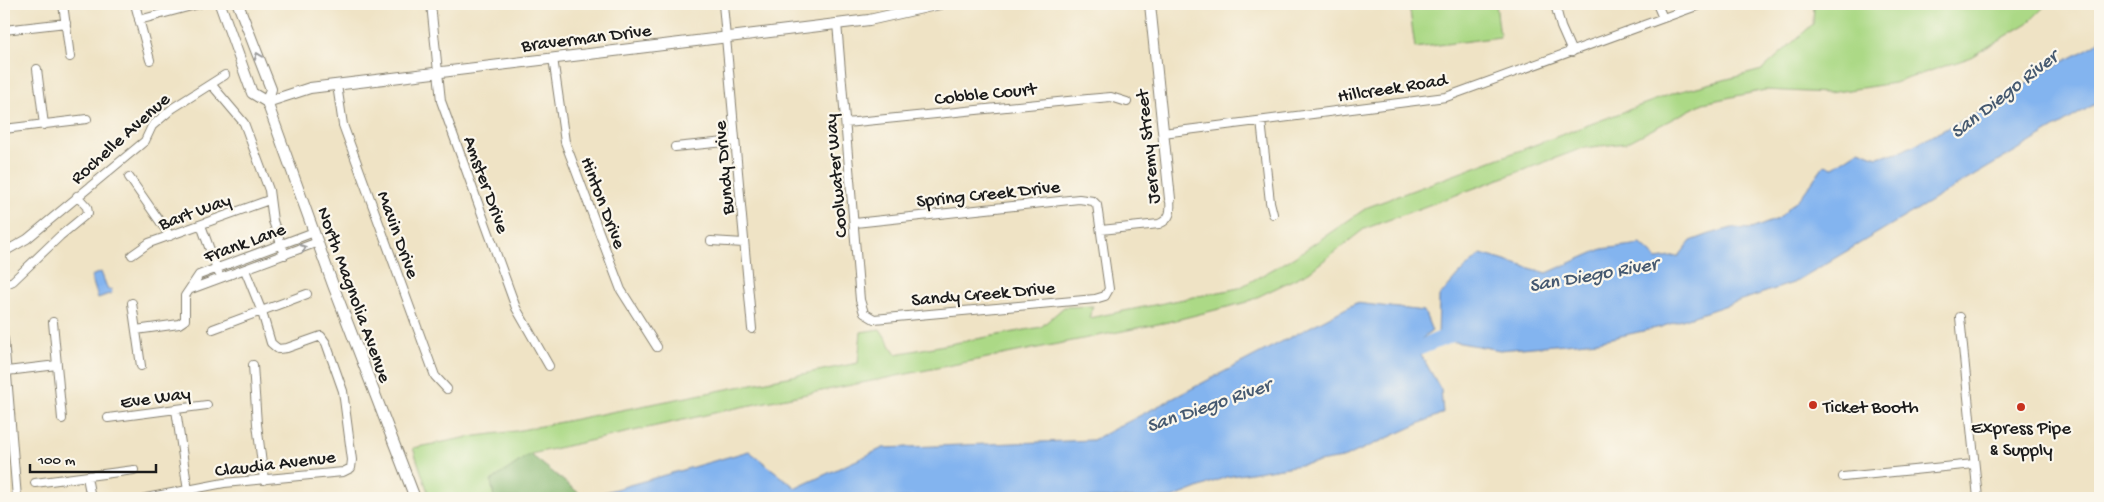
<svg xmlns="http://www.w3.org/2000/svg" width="2104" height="502" viewBox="0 0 2104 502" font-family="'Gochi Hand',sans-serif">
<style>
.green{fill:#acd986;stroke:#647a51}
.forest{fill:#89b973;stroke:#526a48}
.water{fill:#83b4ef;stroke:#506886}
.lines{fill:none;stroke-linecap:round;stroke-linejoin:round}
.river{stroke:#83b4ef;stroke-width:15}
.street-casing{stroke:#868070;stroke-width:10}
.secondary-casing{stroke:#868070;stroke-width:12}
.street{stroke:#fff;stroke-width:8}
.secondary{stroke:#fff;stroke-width:10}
.oneway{stroke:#999}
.poi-dot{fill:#c8321e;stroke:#fbf7ec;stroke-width:2}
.labels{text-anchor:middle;stroke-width:4.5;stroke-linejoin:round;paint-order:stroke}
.street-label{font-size:19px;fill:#1c1c1c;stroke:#fbf7ec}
.poi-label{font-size:19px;fill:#1c1c1c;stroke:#fbf7ec;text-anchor:start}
.water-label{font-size:20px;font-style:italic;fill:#455970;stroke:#fbf7ec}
</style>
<rect width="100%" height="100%" fill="#fbf7ec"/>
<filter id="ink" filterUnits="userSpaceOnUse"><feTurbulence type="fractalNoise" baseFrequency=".02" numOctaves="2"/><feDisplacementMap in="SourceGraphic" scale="10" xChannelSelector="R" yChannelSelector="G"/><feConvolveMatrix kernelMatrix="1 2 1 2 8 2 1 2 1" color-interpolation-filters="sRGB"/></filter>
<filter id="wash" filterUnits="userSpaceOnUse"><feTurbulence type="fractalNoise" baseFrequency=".0096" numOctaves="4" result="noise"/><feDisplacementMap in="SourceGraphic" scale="20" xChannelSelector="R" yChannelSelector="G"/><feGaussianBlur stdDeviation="1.12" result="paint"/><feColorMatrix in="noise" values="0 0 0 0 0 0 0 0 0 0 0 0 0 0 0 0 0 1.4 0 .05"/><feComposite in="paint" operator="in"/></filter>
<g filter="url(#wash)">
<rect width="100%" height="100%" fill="#efe3c5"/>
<path class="green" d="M1409,4H1496L1500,37L1415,48Z
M1814,4H2047L2028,23L1969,58L1894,83L1829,93L1765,90L1703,103L1626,143L1583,148L1364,229L1309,272L1247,302L1168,322L741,407L531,454L491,481L495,498H430L413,448L469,437L516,431L858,363L861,332L880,329L896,354L1041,327L1064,307L1093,306L1089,318L1239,288L1293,258L1368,207L1674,93L1762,70L1813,24Z"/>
<path class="forest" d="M530,454L585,498H494L491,481Z"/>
<path class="water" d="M2100,38V101L1793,283L1661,327L1598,341L1500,350L1438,339L1439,297L1459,274L1481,254L1547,273L1602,249L1641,244L1657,259L1679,256L1691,241L1710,234L1732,228L1751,229L1778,219L1804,193L1824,165L1833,167L1859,150L1877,157L1902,151L2003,100L2042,73L2095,45Z
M101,272L108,290L111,289L112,293L98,298L91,276Z
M1356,303L1424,311L1432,331L1415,344L1441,390L1443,413L1343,458L1226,477L1172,498H584L749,451L796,488L883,448L1093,440Z"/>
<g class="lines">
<path class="river" d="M1399,356L1458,332"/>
</g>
</g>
<g filter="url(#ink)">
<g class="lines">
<g class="street-casing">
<path id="street" d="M63,4L70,57
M135,4L150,60
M431,4L441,101L516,308L549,366
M723,4L752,329
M1555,4L1561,27L1572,52
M1657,4L1663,18
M139,20L199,4
M837,23L860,300L864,313L874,319L1095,299L1105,296L1109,289L1097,205L1093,201L1079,199L855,223
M4,30L66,23
M553,58L565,142L621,290L657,347
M37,69L44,125
M211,84L244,123L269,190L273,221L285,255
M337,85L343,125L435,376L447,389
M1261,121L1270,202L1273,214
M846,123L1088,99L1111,97L1127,102
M4,129L87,119
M1163,133L1446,97L1702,4
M675,147L735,141
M129,177L170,236
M201,225L218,272
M1101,230L1159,224C1171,219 1171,211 1170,199
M711,241L744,243
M4,252L27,239L145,141L152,126L173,108L225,75
M132,255L149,243L269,200
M4,285L13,281L60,236L88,213L87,207L77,196
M191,289L318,242
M132,303L141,366
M1960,317L1978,498
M213,329L307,294
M136,330L179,324L185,320V296L199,275L314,232
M4,339L17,498
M57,365L62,419
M253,365L257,424L264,480
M7,371L57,365L53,322
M176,410L188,491
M108,418L207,405
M87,477L91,498
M1843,477L1974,464
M35,483L134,470
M146,498L224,483L343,472L351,468L352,460L343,391L326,343L321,336L287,348L278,349L271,343L262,312L245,270"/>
</g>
<g class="secondary-casing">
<path id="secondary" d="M220,4L252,93L267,102L333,285L415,498
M238,4L271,89L267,102
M1150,4L1170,199
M267,102L310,88L869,20L940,4"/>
</g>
<use href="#street" class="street"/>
<use href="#secondary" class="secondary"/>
</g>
<defs><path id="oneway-chevron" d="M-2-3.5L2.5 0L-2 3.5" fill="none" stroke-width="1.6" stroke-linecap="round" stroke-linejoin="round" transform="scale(1.25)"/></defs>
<g class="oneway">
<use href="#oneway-chevron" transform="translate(258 56) rotate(-111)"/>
<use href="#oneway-chevron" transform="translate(303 248) rotate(-21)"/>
</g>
</g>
<g class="poi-dot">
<circle cx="1813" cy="405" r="5"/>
<circle cx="2021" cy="407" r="5"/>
</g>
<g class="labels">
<g class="street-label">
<text transform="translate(586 36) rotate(-7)" y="7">Braverman Drive</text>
<text transform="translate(1392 86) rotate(-9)" y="7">Hillcreek Road</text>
<text transform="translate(985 92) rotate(-6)" y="7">Cobble Court</text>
<text transform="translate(119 137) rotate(-42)" y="7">Rochelle Avenue</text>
<text transform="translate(1146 147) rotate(-96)" y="7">Jeremy Street</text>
<text transform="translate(722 168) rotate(-95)" y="7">Bundy Drive</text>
<text transform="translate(834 176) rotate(-95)" y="7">Coolwater Way</text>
<text transform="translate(488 184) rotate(70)" y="7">Amster Drive</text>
<text transform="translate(988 192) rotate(-6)" y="7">Spring Creek Drive</text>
<text transform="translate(605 202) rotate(69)" y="7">Hinton Drive</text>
<text transform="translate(194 210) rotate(-20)" y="7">Bart Way</text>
<text transform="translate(400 234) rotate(70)" y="7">Mavin Drive</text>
<text transform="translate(244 241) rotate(-20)" y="7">Frank Lane</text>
<text transform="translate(983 292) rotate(-5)" y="7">Sandy Creek Drive</text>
<text transform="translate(356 294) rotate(70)" y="7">North Magnolia Avenue</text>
<text transform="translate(155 396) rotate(-8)" y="7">Eve Way</text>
<text transform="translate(275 462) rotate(-7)" y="7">Claudia Avenue</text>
</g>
<g class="poi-label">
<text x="1823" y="412">Ticket Booth</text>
<text x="2021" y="433" text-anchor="middle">Express Pipe<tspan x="2021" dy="22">&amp; Supply</tspan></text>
</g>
<g class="water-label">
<text transform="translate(2003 93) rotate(-38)" y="7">San Diego River</text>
<text transform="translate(1593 273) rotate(-10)" y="7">San Diego River</text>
<text transform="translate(1208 404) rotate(-19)" y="7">San Diego River</text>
</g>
</g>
<rect width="2104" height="502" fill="none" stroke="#fbf7ec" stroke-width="20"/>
<path d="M30 464v8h126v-8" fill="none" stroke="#1c1c1c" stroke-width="2.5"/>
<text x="38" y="464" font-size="15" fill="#1c1c1c" stroke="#fbf7ec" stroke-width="4" paint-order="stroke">100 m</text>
</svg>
